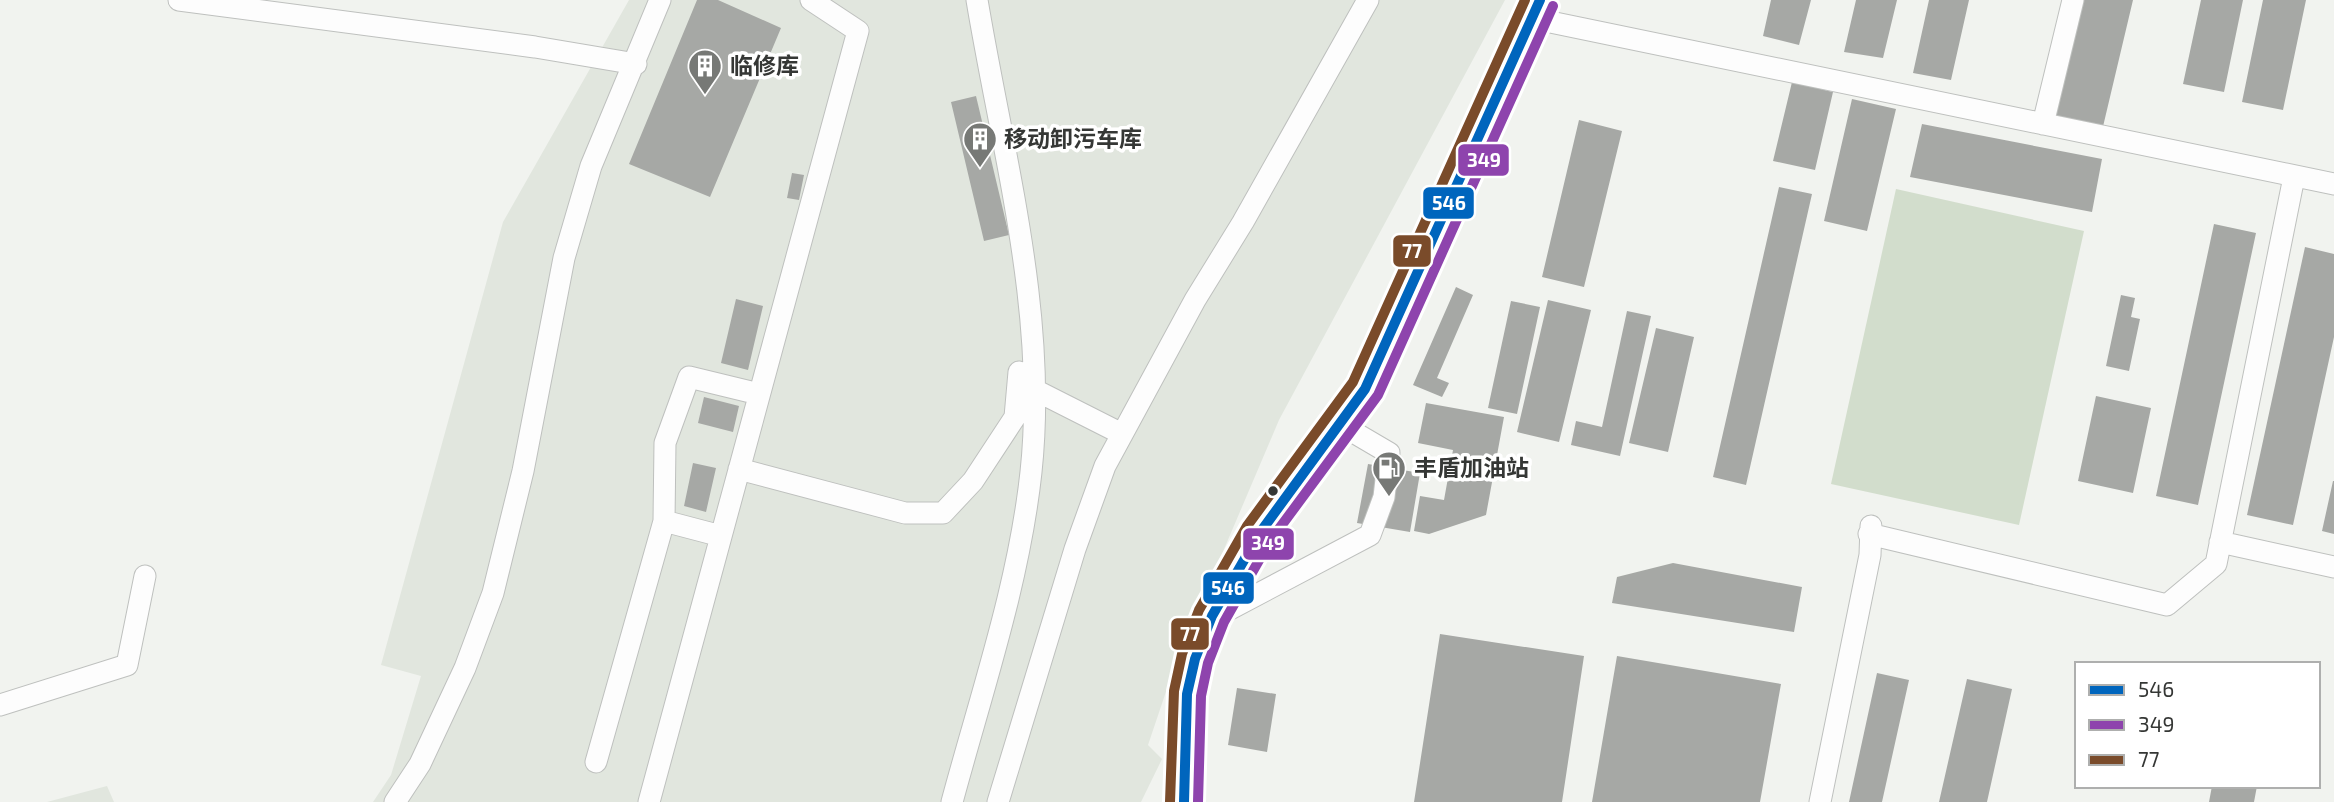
<svg xmlns="http://www.w3.org/2000/svg" width="2334" height="802" viewBox="0 0 2334 802" font-family="'Exo 2','Noto Sans SC',sans-serif">
<style>
.built{fill:#e1e6de}
.green{fill:#d2ddcc}
.building{fill:#a6a8a5}
.lines{fill:none;stroke-linecap:round;stroke-linejoin:round}
.minor-casing{stroke:#bec0be;stroke-width:23}
.major-casing{stroke:#cecfcd;stroke-width:30}
.minor{stroke:#fdfdfd;stroke-width:21}
.major{stroke:#dde3da;stroke-width:28}
.bus-1-casing{stroke:#fff;stroke-width:16}
.bus-2-casing{stroke:#fff;stroke-width:16}
.bus-3-casing{stroke:#fff;stroke-width:16}
.bus-1{stroke:#0065bd;stroke-width:10}
.bus-2{stroke:#8e44ad;stroke-width:10}
.bus-3{stroke:#7a4b2a;stroke-width:10}
.bus-dot{fill:#353735;stroke:#fff;stroke-width:2.5}
.labels{text-anchor:middle;stroke-width:7;stroke-linejoin:round;paint-order:stroke}
.poi-label{font-size:23px;font-weight:bold;fill:#353735;stroke:#fff;text-anchor:start}
.line-badge{stroke:#fff;stroke-width:2.5}
.badge-label{font-size:19px;text-anchor:middle;font-weight:bold;fill:#fff}
</style>
<rect width="100%" height="100%" fill="#f1f3ef"/>
<path class="built" d="M629,0H1505L1279,420L1176,662L1148,745L1162,759L1141,802H373L391,775L421,676L381,665L503,222Z
M107,786L114,802H47Z"/>
<path class="green" d="M1896,189L2084,231L2019,525L1831,484Z"/>
<path class="building" d="M697,0H718L781,28L710,197L629,164Z
M1771,0H1811L1799,45L1763,36Z
M1856,0H1897L1883,58L1844,52Z
M1929,0H1969L1951,80L1913,73Z
M2077,0H2133L2101,135L2048,122Z
M2201,0H2243L2224,92L2183,84Z
M2263,0H2306L2283,110L2242,102Z
M1792,82L1833,92L1815,170L1773,161Z
M976,96L1009,235L984,241L951,102Z
M1852,99L1896,109L1867,231L1824,221Z
M1579,120L1622,131L1584,287L1542,277Z
M1922,124L2102,159L2092,212L1910,177Z
M792,173L804,175L799,200L787,198Z
M1779,187L1812,194L1746,485L1713,477Z
M2214,224L2256,233L2198,505L2156,496Z
M2305,247L2334,254V337L2293,525L2247,515Z
M1456,287L1473,295L1437,378L1449,383L1442,397L1413,385Z
M2121,295L2135,298L2131,317L2140,319L2129,371L2106,366Z
M736,299L763,306L748,370L721,363Z
M1548,300L1591,310L1559,442L1517,432Z
M1511,301L1540,307L1517,414L1488,408Z
M1627,311L1651,316L1620,456L1571,445L1576,421L1602,427Z
M1656,328L1694,337L1668,452L1629,443Z
M2096,396L2151,408L2133,493L2078,481Z
M704,397L739,406L733,432L698,423Z
M1426,403L1504,417L1486,515L1429,534L1414,531L1420,496L1444,500L1453,450L1418,443Z
M693,463L716,468L706,512L684,506Z
M1368,464L1420,473L1410,532L1357,523Z
M2333,481H2334V534L2322,531Z
M1673,563L1802,587L1794,632L1612,603L1617,577Z
M1440,634L1584,656L1562,802H1414Z
M1617,656L1781,684L1760,802H1592Z
M1877,673L1909,680L1882,802H1849Z
M1967,679L2012,689L1987,802H1939Z
M1237,688L1276,694L1267,752L1228,745Z
M2212,786H2257L2254,802H2209Z"/>
<g class="lines">
<g class="minor-casing">
<path id="minor" d="M179,0L535,47L636,64
M1531,18L2334,184
M2043,124L2073,0
M1033,389L1122,434
M739,469L905,513H943L973,481L1015,417L1019,372
M664,521L721,536
M1869,534L2167,605L2216,564L2294,177
M2220,542L2334,567
M1211,619L1370,535L1384,497L1389,453L1343,426
M0,705L127,665L145,576
M596,762L664,521L665,443L689,377L759,394
M395,802L420,764L465,668L493,593L523,471L564,258L591,166L660,0
M649,802L858,31L811,0
M952,802C981,694 1019,584 1031,472C1048,313 1003,156 977,0
M998,802L1075,549L1105,466L1195,300L1243,222L1368,0
M1820,802L1870,555L1871,526"/>
</g>
<g class="major-casing">
<path id="major" d="M1184,802C1184,755 1181,704 1195,659C1213,601 1250,544 1285,496C1312,460 1342,428 1365,389L1540,0"/>
</g>
<use href="#minor" class="minor"/>
<use href="#major" class="major"/>
<g class="bus-1-casing">
<path id="bus-1" d="M1184,802L1187,694L1195,659L1212,616L1259,534L1365,389L1540,0"/>
</g>
<g class="bus-2-casing">
<path id="bus-2" d="M1198,802L1201,696L1208,663L1224,622L1270,541L1378,395L1553,6"/>
</g>
<g class="bus-3-casing">
<path id="bus-3" d="M1170,802L1174,691L1182,654L1199,610L1247,526L1353,382L1525,0"/>
</g>
<use href="#bus-1" class="bus-1"/>
<use href="#bus-2" class="bus-2"/>
<use href="#bus-3" class="bus-3"/>
</g>
<defs>
<g id="building-pin" transform="scale(1.75)"><path d="M0 17L-7.5 6A9.5 9.5 0 1 1 7.5 6Z" fill="#777976" stroke="#fff"/><path d="M-4-6H4V6H1V3H-1V6H-4ZM-2.5-4.3h1.7v1.8h-1.7ZM.8-4.3h1.7v1.8H.8ZM-2.5-1h1.7V.8h-1.7ZM.8-1h1.7V.8H.8Z" fill="#fff"/></g>
<g id="fuel-pin" transform="scale(1.75)"><path d="M0 17L-7.5 6A9.5 9.5 0 1 1 7.5 6Z" fill="#777976" stroke="#fff"/><path d="M-5.5-6h7V0h2V4h1.3V-2.5L3-4.5l.8-.8L6-3V5H2.5V1h-1V6h-7ZM-4.2-4.7v3.2H.2V-4.7Z" fill="#fff"/></g>
</defs>
<g fill-rule="evenodd">
<use href="#building-pin" x="705" y="66"/>
<use href="#building-pin" x="980" y="139"/>
<use href="#fuel-pin" x="1389" y="468"/>
</g>
<circle class="bus-dot" cx="1273" cy="491" r="6"/>
<g class="labels">
<g class="poi-label">
<text x="730" y="74">临修库</text>
<text x="1004" y="147">移动卸污车库</text>
<text x="1414" y="476">丰盾加油站</text>
</g>
</g>
<g class="line-badge">
<rect x="1457" y="143" width="53" height="34" rx="7" fill="#8e44ad"/>
<rect x="1422" y="186" width="53" height="34" rx="7" fill="#0065bd"/>
<rect x="1392" y="234" width="40" height="34" rx="7" fill="#7a4b2a"/>
<rect x="1242" y="527" width="53" height="34" rx="7" fill="#8e44ad"/>
<rect x="1202" y="571" width="53" height="34" rx="7" fill="#0065bd"/>
<rect x="1170" y="617" width="40" height="34" rx="7" fill="#7a4b2a"/>
</g>
<g class="badge-label">
<text x="1484" y="167">349</text>
<text x="1449" y="210">546</text>
<text x="1412" y="258">77</text>
<text x="1268" y="550">349</text>
<text x="1228" y="595">546</text>
<text x="1190" y="641">77</text>
</g>
<rect x="2075" y="662" width="245" height="126" fill="#ffffff" stroke="#aeafae" stroke-width="2"/>
<rect x="2089" y="685" width="35" height="10" fill="#0065bd" stroke="#aeafae" stroke-width="2"/>
<text x="2138" y="697" font-size="21" fill="#353735">546</text>
<rect x="2089" y="720" width="35" height="10" fill="#8e44ad" stroke="#aeafae" stroke-width="2"/>
<text x="2138" y="732" font-size="21" fill="#353735">349</text>
<rect x="2089" y="755" width="35" height="10" fill="#7a4b2a" stroke="#aeafae" stroke-width="2"/>
<text x="2138" y="767" font-size="21" fill="#353735">77</text>
</svg>
